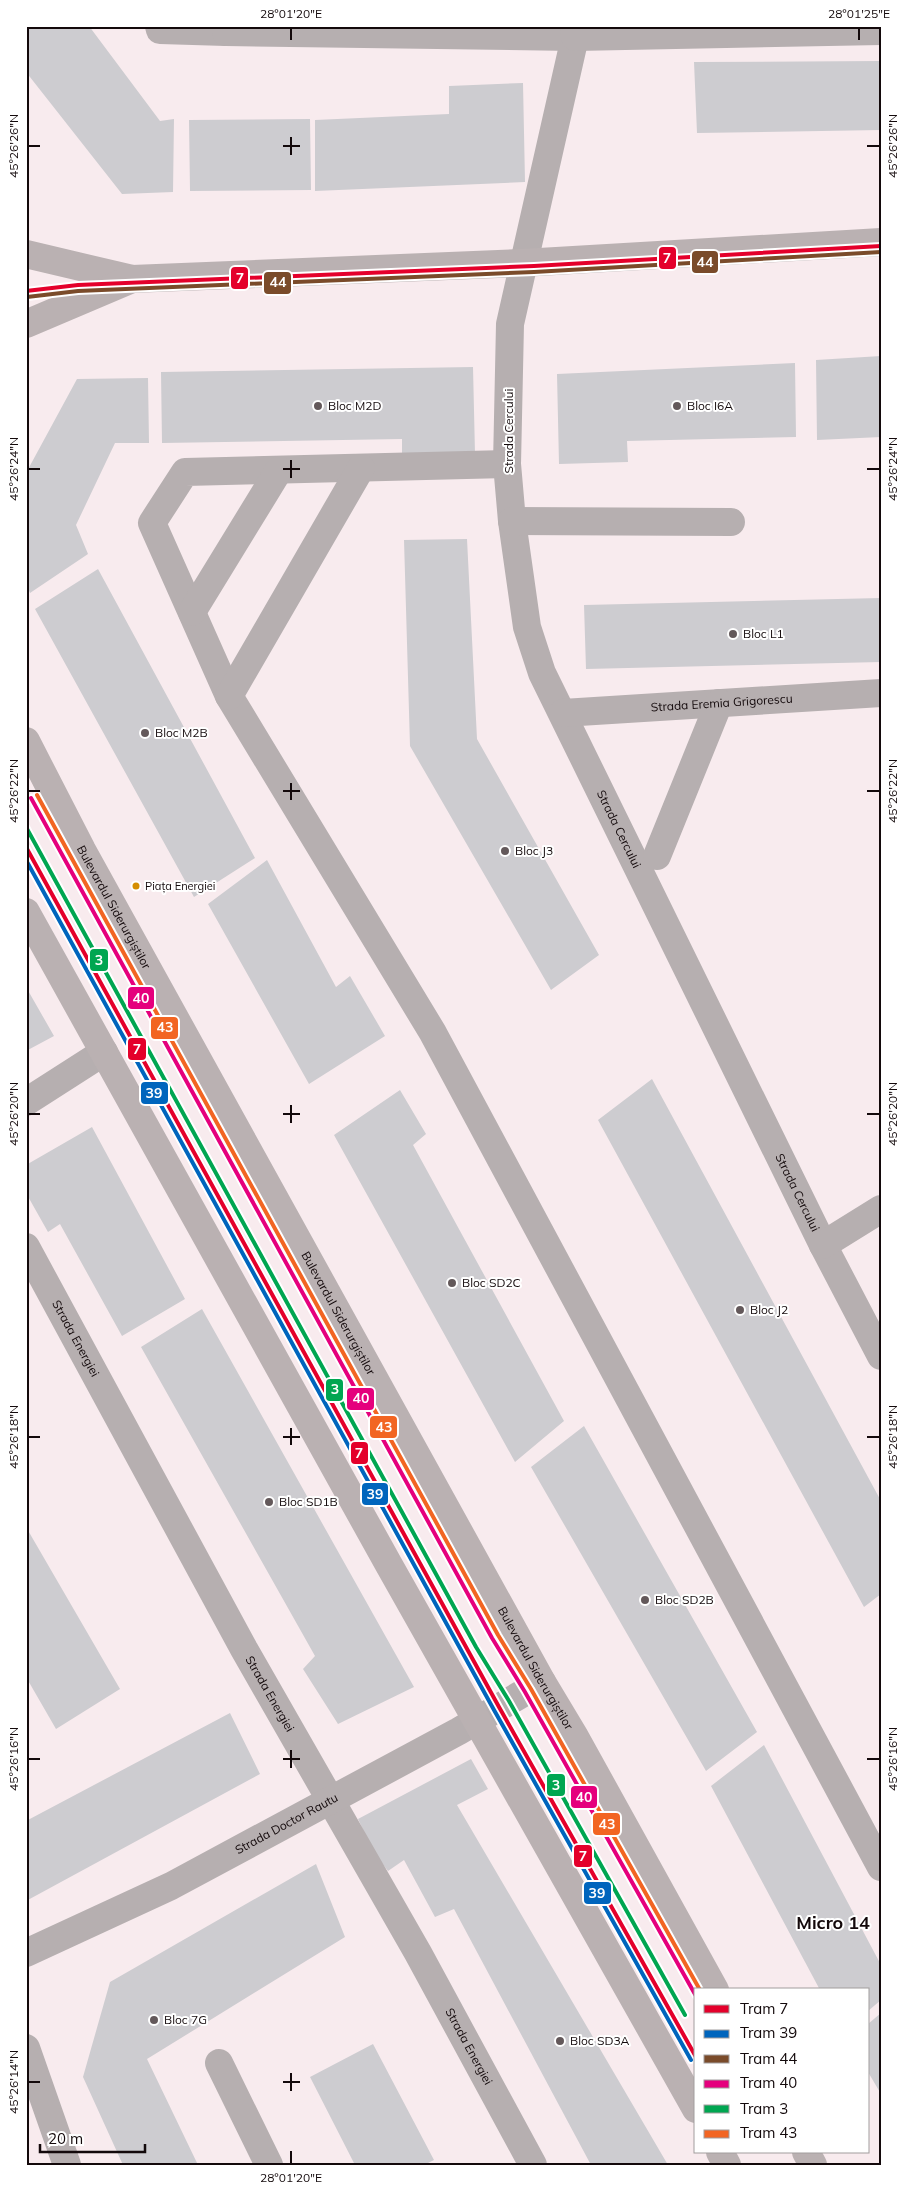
<svg xmlns="http://www.w3.org/2000/svg" width="907" height="2191" viewBox="0 0 907 2191" font-family="Mulish,sans-serif">
<style>
.building{fill:#cdccd0}
.lines{fill:none;stroke-linecap:round;stroke-linejoin:round}
.minor{stroke:#b6afb0;stroke-width:28}
.major{stroke:#bab1b2;stroke-width:28}
.tram-1-casing{stroke:#fff;stroke-width:8}
.tram-2-casing{stroke:#fff;stroke-width:8}
.tram-3-casing{stroke:#fff;stroke-width:8}
.tram-4-casing{stroke:#fff;stroke-width:8}
.tram-5-casing{stroke:#fff;stroke-width:8}
.tram-6-casing{stroke:#fff;stroke-width:8}
.tram-1{stroke:#e4002b;stroke-width:4}
.tram-2{stroke:#0065bd;stroke-width:4}
.tram-3{stroke:#7a4b2a;stroke-width:4}
.tram-4{stroke:#e5007d;stroke-width:4}
.tram-5{stroke:#00a651;stroke-width:4}
.tram-6{stroke:#f26522;stroke-width:4}
.ticks{fill:none;stroke:#13090b;stroke-width:2}
.poi-dot{fill:#63585a;stroke:#fff;stroke-width:2}
.bus-dot{fill:#d58e02;stroke:#fff;stroke-width:2}
.labels{text-anchor:middle;stroke-width:4;stroke-linejoin:round;paint-order:stroke}
.bus-label{font-size:11px;fill:#13090b;stroke:#fff;text-anchor:start}
.poi-label{font-size:12px;fill:#13090b;stroke:#fff;text-anchor:start}
.street-label{font-size:12px;fill:#13090b;stroke:#fff}
.district-label{font-size:18px;font-weight:bold;fill:#13090b;stroke:#fff}
.line-badge{stroke:#fff;stroke-width:2}
.badge-label{font-size:14px;text-anchor:middle;font-weight:bold;fill:#fff}
.neatline{fill:none;stroke:#13090b;stroke-width:2}
.ticks-label{font-size:12px;text-anchor:middle;fill:#13090b}
</style>
<rect width="100%" height="100%" fill="#f8ebee"/>
<path class="building" d="M26,26H89L160,121L174,119L173,192L122,194L26,72Z
M881,61V130L697,133L694,62Z
M523,83L525,182L315,191V120L449,114V86Z
M310,119L311,190L190,191L189,120Z
M881,356V437L817,440L816,360Z
M795,363L796,437L627,441L628,462L559,464L557,374Z
M473,367L475,454L402,455V439L162,443L161,372Z
M148,378L149,443H115L76,525L88,554L30,593L26,584V473L77,379Z
M467,539L477,739L599,955L551,990L410,746L404,540Z
M98,569L255,858L194,897L35,609Z
M881,598V662L586,669L584,605Z
M267,860L336,987L350,976L385,1036L309,1084L208,904Z
M26,987L54,1036L26,1051Z
M652,1079L881,1501V1594L864,1607L598,1120Z
M400,1090L426,1134L413,1145L564,1421L515,1462L334,1135Z
M92,1127L185,1299L122,1336L60,1224L48,1232L26,1193V1165Z
M202,1309L414,1687L338,1724L303,1669L315,1656L141,1347Z
M584,1426L757,1732L706,1771L531,1467Z
M26,1527L120,1689L56,1729L26,1677Z
M230,1713L260,1774L26,1901V1821Z
M764,1745L881,1965V2000L868,2011V1990H820L711,1786Z
M471,1759L488,1789L457,1805L668,2165H591L454,1909L435,1917L404,1860L388,1871L375,1854L358,1819Z
M316,1864L345,1937L147,2059L198,2165H123L83,2077L110,1982Z
M881,2013V2094L868,2072V2024Z
M373,2044L434,2160L424,2165H355L310,2077Z"/>
<g class="lines">
<g class="minor">
<path d="M159,26L160,30L226,32"/>
<path id="s1" d="M226,26V32L575,37L510,324L507,464L512,521L527,627L542,673L823,1245L881,1356"/>
<path d="M574,26L575,37L881,31"/>
<path d="M507,464L185,472L152,523L229,696L433,1033L881,1867"/>
<path d="M512,521L731,522"/>
<path d="M192,612L279,470"/>
<path d="M229,696L361,468"/>
<path id="s2" d="M563,713L881,693"/>
<path d="M657,856L719,703"/>
<path d="M26,1102L104,1052"/>
<path d="M823,1245L881,1209"/>
<path id="s3" d="M26,1247L244,1649L418,1953L533,2165"/>
<path id="s4" d="M26,1953L171,1886L459,1731L542,1682"/>
<path d="M26,2048L67,2165"/>
<path d="M219,2063L269,2165"/>
</g>
<g class="major">
<path d="M26,254L132,279L522,263L881,242"/>
<path d="M26,324L132,279"/>
<path id="s5" d="M26,741L82,850L542,1682L575,1737L715,1990"/>
<path d="M26,912L389,1565L696,2109"/>
<path d="M720,2152L727,2165"/>
<path d="M806,2152L813,2165"/>
</g>
<g class="tram-1-casing">
<path id="tram-1" d="M26,291L78,285L534,266L881,246
M26,847L499,1707L696,2057"/>
</g>
<g class="tram-2-casing">
<path id="tram-2" d="M26,860L494,1710L691,2060"/>
</g>
<g class="tram-3-casing">
<path id="tram-3" d="M27,297L78,291L534,272L881,252"/>
</g>
<g class="tram-4-casing">
<path id="tram-4" d="M31,798L492,1638L525,1692L696,1996"/>
</g>
<g class="tram-5-casing">
<path id="tram-5" d="M26,827L476,1647L509,1701L685,2015"/>
</g>
<g class="tram-6-casing">
<path id="tram-6" d="M37,795L498,1635L531,1689L700,1990"/>
</g>
<use href="#tram-1" class="tram-1"/>
<use href="#tram-2" class="tram-2"/>
<use href="#tram-3" class="tram-3"/>
<use href="#tram-4" class="tram-4"/>
<use href="#tram-5" class="tram-5"/>
<use href="#tram-6" class="tram-6"/>
</g>
<path class="ticks" d="M291,28V40M859,28V40M291,137V155M28,146H40M283,146H300M867,146H880M291,460V478M28,469H40M283,469H300M867,469H880M291,783V800M28,791H40M283,791H300M867,791H880M291,1105V1123M28,1114H40M283,1114H300M867,1114H880M291,1428V1445M28,1437H40M283,1437H300M867,1437H880M291,1750V1768M28,1759H40M283,1759H300M867,1759H880M291,2073V2091M28,2082H40M283,2082H300M291,2151V2164"/>
<g class="poi-dot">
<circle cx="318" cy="406" r="5"/>
<circle cx="677" cy="406" r="5"/>
<circle cx="733" cy="634" r="5"/>
<circle cx="145" cy="733" r="5"/>
<circle cx="505" cy="851" r="5"/>
<circle cx="452" cy="1283" r="5"/>
<circle cx="740" cy="1310" r="5"/>
<circle cx="269" cy="1502" r="5"/>
<circle cx="645" cy="1600" r="5"/>
<circle cx="154" cy="2020" r="5"/>
<circle cx="560" cy="2041" r="5"/>
</g>
<circle class="bus-dot" cx="136" cy="886" r="4.5"/>
<g class="labels">
<g class="bus-label">
<text x="145" y="890">Piața Energiei</text>
</g>
<g class="poi-label">
<text x="328" y="410">Bloc M2D</text>
<text x="687" y="410">Bloc I6A</text>
<text x="743" y="638">Bloc L1</text>
<text x="155" y="737">Bloc M2B</text>
<text x="515" y="855">Bloc J3</text>
<text x="462" y="1287">Bloc SD2C</text>
<text x="750" y="1314">Bloc J2</text>
<text x="279" y="1506">Bloc SD1B</text>
<text x="655" y="1604">Bloc SD2B</text>
<text x="164" y="2024">Bloc 7G</text>
<text x="570" y="2045">Bloc SD3A</text>
</g>
<g class="street-label">
<text transform="translate(509 431) rotate(-90)" y="4">Strada Cercului</text>
<text dy="4" stroke="none"><textPath href="#s2" startOffset="159">Strada Eremia Grigorescu</textPath></text>
<text dy="4" stroke="none"><textPath href="#s1" startOffset="1176">Strada Cercului</textPath></text>
<text dy="4" stroke="none"><textPath href="#s5" startOffset="188">Bulevardul Siderurgiștilor</textPath></text>
<text dy="4" stroke="none"><textPath href="#s1" startOffset="1581">Strada Cercului</textPath></text>
<text dy="4" stroke="none"><textPath href="#s5" startOffset="652">Bulevardul Siderurgiștilor</textPath></text>
<text dy="4" stroke="none"><textPath href="#s3" startOffset="104">Strada Energiei</textPath></text>
<text dy="4" stroke="none"><textPath href="#s5" startOffset="1058">Bulevardul Siderurgiștilor</textPath></text>
<text dy="4" stroke="none"><textPath href="#s3" startOffset="509">Strada Energiei</textPath></text>
<text dy="4" stroke="none"><textPath href="#s4" startOffset="291">Strada Doctor Rautu</textPath></text>
<text dy="4" stroke="none"><textPath href="#s3" startOffset="914">Strada Energiei</textPath></text>
</g>
<g class="district-label">
<text x="833" y="1929">Micro 14</text>
</g>
</g>
<g class="line-badge">
<rect x="658" y="246" width="19" height="24" rx="5" fill="#e4002b"/>
<rect x="691" y="250" width="28" height="24" rx="5" fill="#7a4b2a"/>
<rect x="230" y="266" width="19" height="24" rx="5" fill="#e4002b"/>
<rect x="263" y="271" width="29" height="24" rx="5" fill="#7a4b2a"/>
<rect x="89" y="948" width="20" height="24" rx="5" fill="#00a651"/>
<rect x="127" y="986" width="28" height="24" rx="5" fill="#e5007d"/>
<rect x="150" y="1016" width="29" height="24" rx="5" fill="#f26522"/>
<rect x="127" y="1037" width="20" height="24" rx="5" fill="#e4002b"/>
<rect x="140" y="1081" width="29" height="24" rx="5" fill="#0065bd"/>
<rect x="325" y="1378" width="19" height="24" rx="5" fill="#00a651"/>
<rect x="346" y="1387" width="29" height="24" rx="5" fill="#e5007d"/>
<rect x="369" y="1415" width="29" height="24" rx="5" fill="#f26522"/>
<rect x="350" y="1441" width="19" height="24" rx="5" fill="#e4002b"/>
<rect x="361" y="1482" width="28" height="24" rx="5" fill="#0065bd"/>
<rect x="546" y="1773" width="20" height="24" rx="5" fill="#00a651"/>
<rect x="570" y="1785" width="28" height="24" rx="5" fill="#e5007d"/>
<rect x="592" y="1812" width="29" height="24" rx="5" fill="#f26522"/>
<rect x="573" y="1844" width="20" height="24" rx="5" fill="#e4002b"/>
<rect x="583" y="1881" width="29" height="24" rx="5" fill="#0065bd"/>
</g>
<g class="badge-label">
<text x="667" y="263">7</text>
<text x="705" y="267">44</text>
<text x="240" y="283">7</text>
<text x="278" y="287">44</text>
<text x="99" y="965">3</text>
<text x="141" y="1003">40</text>
<text x="165" y="1032">43</text>
<text x="137" y="1054">7</text>
<text x="154" y="1098">39</text>
<text x="335" y="1394">3</text>
<text x="361" y="1403">40</text>
<text x="384" y="1432">43</text>
<text x="359" y="1458">7</text>
<text x="375" y="1499">39</text>
<text x="556" y="1790">3</text>
<text x="584" y="1802">40</text>
<text x="607" y="1829">43</text>
<text x="583" y="1861">7</text>
<text x="597" y="1898">39</text>
</g>
<rect width="907" height="2191" fill="none" stroke="#ffffff" stroke-width="55"/>
<rect x="694" y="1988" width="175" height="165" fill="#ffffff" stroke="#a19d9d"/>
<rect x="704" y="2005" width="25" height="8" fill="#e4002b" stroke="#a19d9d"/>
<text x="740" y="2014" font-size="15" fill="#13090b">Tram 7</text>
<rect x="704" y="2030" width="25" height="8" fill="#0065bd" stroke="#a19d9d"/>
<text x="740" y="2038" font-size="15" fill="#13090b">Tram 39</text>
<rect x="704" y="2055" width="25" height="8" fill="#7a4b2a" stroke="#a19d9d"/>
<text x="740" y="2064" font-size="15" fill="#13090b">Tram 44</text>
<rect x="704" y="2080" width="25" height="8" fill="#e5007d" stroke="#a19d9d"/>
<text x="740" y="2088" font-size="15" fill="#13090b">Tram 40</text>
<rect x="704" y="2105" width="25" height="8" fill="#00a651" stroke="#a19d9d"/>
<text x="740" y="2114" font-size="15" fill="#13090b">Tram 3</text>
<rect x="704" y="2130" width="25" height="8" fill="#f26522" stroke="#a19d9d"/>
<text x="740" y="2138" font-size="15" fill="#13090b">Tram 43</text>
<path d="M40 2144v8h105v-8" fill="none" stroke="#13090b" stroke-width="2.5"/>
<text x="48" y="2144" font-size="15" fill="#13090b" stroke="#ffffff" stroke-width="4" paint-order="stroke">20 m</text>
<rect x="28" y="28" width="852" height="2136" class="neatline"/>
<g class="ticks-label">
<text x="291" y="18">28°01'20"E</text>
<text x="859" y="18">28°01'25"E</text>
<text transform="translate(14 146) rotate(-90)" y="4">45°26'26"N</text>
<text transform="translate(893 146) rotate(-90)" y="4">45°26'26"N</text>
<text transform="translate(14 469) rotate(-90)" y="4">45°26'24"N</text>
<text transform="translate(893 469) rotate(-90)" y="4">45°26'24"N</text>
<text transform="translate(14 791) rotate(-90)" y="4">45°26'22"N</text>
<text transform="translate(893 791) rotate(-90)" y="4">45°26'22"N</text>
<text transform="translate(14 1114) rotate(-90)" y="4">45°26'20"N</text>
<text transform="translate(893 1114) rotate(-90)" y="4">45°26'20"N</text>
<text transform="translate(14 1437) rotate(-90)" y="4">45°26'18"N</text>
<text transform="translate(893 1437) rotate(-90)" y="4">45°26'18"N</text>
<text transform="translate(14 1759) rotate(-90)" y="4">45°26'16"N</text>
<text transform="translate(893 1759) rotate(-90)" y="4">45°26'16"N</text>
<text transform="translate(14 2082) rotate(-90)" y="4">45°26'14"N</text>
<text x="291" y="2182">28°01'20"E</text>
</g>
</svg>
